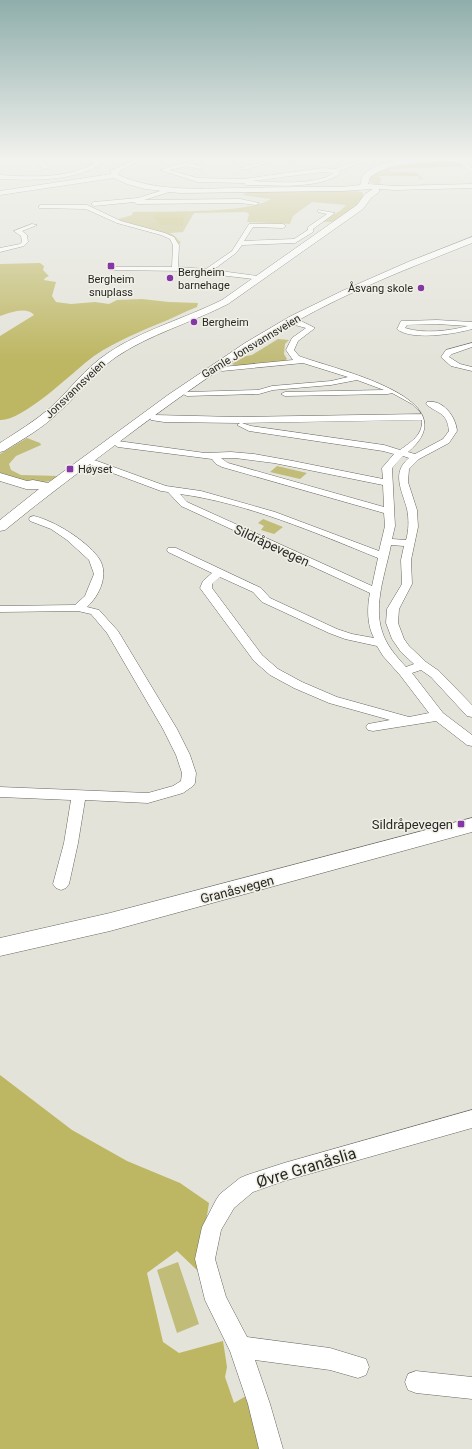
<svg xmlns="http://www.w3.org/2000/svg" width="472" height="1449" viewBox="0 0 472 1449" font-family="Roboto,sans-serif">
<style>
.green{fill:#c1bc78}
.forest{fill:#bdb662}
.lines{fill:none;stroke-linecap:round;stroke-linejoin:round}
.street-casing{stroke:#686860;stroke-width:1}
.secondary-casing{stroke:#686860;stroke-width:1}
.street{fill:#fff;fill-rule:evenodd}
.secondary{fill:#fff;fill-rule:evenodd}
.poi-dot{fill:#8637a7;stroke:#f0f0e7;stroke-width:1.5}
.labels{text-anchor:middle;stroke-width:3;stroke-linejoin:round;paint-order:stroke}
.far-poi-label{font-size:11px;fill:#292825;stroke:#f0f0e7;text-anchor:start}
.far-street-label{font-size:11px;fill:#292825;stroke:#f0f0e7}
.street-label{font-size:13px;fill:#292825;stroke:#f0f0e7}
.poi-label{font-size:13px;fill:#292825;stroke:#f0f0e7;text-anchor:end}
.near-street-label{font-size:16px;fill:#292825;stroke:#f0f0e7}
</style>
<rect width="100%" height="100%" fill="#e3e3da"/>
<path class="green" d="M442,161L458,162L463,165L454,164L463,166L389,169L391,172H416L423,179L415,180L420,179L417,176H379L382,180L379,182L382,185L408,186L424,184L427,185C414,186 374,191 369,179L370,175L393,166L431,162L440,164L434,162Z
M339,190L362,192L364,198L361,203L335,222H320L340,211L346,205L312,202L293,216L290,224L247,222L249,214L246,212L194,213L183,232L170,233L175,236L181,243L176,245L172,238L115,220L132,215L133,212C164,211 248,214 271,199L242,195L248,192Z
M278,339L289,340L285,344L284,354L287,359L283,362L237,366L232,364L246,356L252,355Z
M27,438L40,443L41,445L16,456L9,464L11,470L21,475L60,476C42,489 18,479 0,473V454Z
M277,466L307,473L300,479L270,472Z
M263,519L283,527L274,534L261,530L264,526L258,523Z
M178,1262L199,1324L177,1333L157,1270Z"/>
<path class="forest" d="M185,212L183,226L161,225L154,218L156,213Z
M40,263L44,266L43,270L49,276L45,278L44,280L56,282L52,296L56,302L71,304L95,302L109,304L117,300L142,299L169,302L198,303L197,307C184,312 171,319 158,324C132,335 107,345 85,363C68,377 22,421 0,420V336L34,315C26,306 10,313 0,316V264Z
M0,1075L72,1130L127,1161L180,1183L209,1203L198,1271L177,1251L147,1273L163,1342L179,1353L223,1341L227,1367L225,1377L234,1403L246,1396L260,1449H0Z"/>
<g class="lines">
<g class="street-casing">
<path id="street" d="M0,158H5L0,160Z
M32,158C40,158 44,162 49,168L44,169Z
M92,158H97L100,160V165C69,182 34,180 0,179V175C32,177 66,179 95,163Z
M265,158H324L322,159L291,161L279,160L242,170L239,168L271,160Z
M360,160L364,161L339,171L340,174C316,190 273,185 246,185L244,183L198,182L160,170L187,162L203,167L200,169L187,166L169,170L198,178L244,179L322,168L335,169ZM322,172L334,173C315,186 275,182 252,181Z
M460,160H464L472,168V173L460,162Z
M170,188L172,189V191L144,200L240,199L259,203L256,205L240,203L137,204L134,202L94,206L91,204L94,202L138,198Z
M41,205H87L121,221L165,233L174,237L179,245L178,267L206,269L232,251L249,224H283L286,226L283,228L253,227L244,241L294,239L308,230V227L327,214L318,212V210L335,213L313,229V232L295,243L242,245L236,253L213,270L257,276L261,280L258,282L253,279L186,271L108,270V268L110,267H172L173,245L170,239L161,235L117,223L86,209L39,208V206Z
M32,224L37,225L22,231L27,235L28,242L24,246L0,252V248L20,244L22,242L21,236L14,231Z
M437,320L472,322V329C455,334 411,341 397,329L401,321H404ZM437,324L468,326C449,331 424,334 405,328L407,325Z
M295,321H301L315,328L298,341L294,350L299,356C332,369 472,398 408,452L415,454L443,439L449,431C447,411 437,414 426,404L427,402C443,399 456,417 457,431L449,443L419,459L409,469L408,482L417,510L418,527L411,560L412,584L399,609L398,623L404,639L409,646L426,662L439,671L472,705V717L467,716L431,677L421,670L412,673L443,713L472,735V746L467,745L436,721L373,731L368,730L366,727L368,724L390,720L329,703L294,688L270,675L254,661L200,588L203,581L212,573L168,552L167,550L168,548H176L261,588L270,598L337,629L352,634L374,638C367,625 367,608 370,593L181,506L168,492L161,491L91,465L89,463L94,460L97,461L166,486L201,491L275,512L379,551L385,526L384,513L222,467L216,464L212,459L118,447L113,444L118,441L205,453L231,452L254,454L293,461L383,479L382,468L394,454L383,451L249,431L237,425L240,423L164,422L151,420L150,418L154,415L237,417L422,414L412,404L392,393L388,394L285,396L281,394L285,392L384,390L357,380L331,385L273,390L259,394L187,396L183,394L187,392L258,390L272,386L331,381L348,377L303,363L222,371L218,369L222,367L293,360L286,350L292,338L306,328L295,325ZM422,420C423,435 411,442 400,450L384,445L251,426L242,423ZM403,456L409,458C391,473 402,490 407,509C409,519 409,530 406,540L392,539L395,526L392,468ZM221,458H235L274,463L383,485L384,507L228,463ZM180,494C247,503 316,533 378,558L372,586L187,502ZM391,545L404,546L401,560L402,584L387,609L386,623L392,639L401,652L414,664L406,667C396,656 386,645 382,631C373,604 386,571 391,545ZM220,577L253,592L262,602L329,633L345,639L377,646L383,656L400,675L429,713L409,717L337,697L302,682L278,669L262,655L212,588V584Z
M472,343V347L452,354L449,357L460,364L472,367V371L451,366L441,357L446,350Z
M34,516C55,521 85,540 98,557C110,573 100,595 87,607L99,610L118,631L177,729L190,755L196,773L195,783L193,786L183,793L148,803L85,800L78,843L69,884L66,888L61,890L56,888L53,884L64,843L71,800L0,797V787L148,793L173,786L181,781L182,773L176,755L163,729L107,633L91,614L78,611L0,612V606L75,605L85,596L89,586L94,574L89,560L67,540L51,529L30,521L29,519L30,517Z
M472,1110V1128L284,1181L253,1192L234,1208L221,1230L215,1259L226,1297L247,1337L330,1348L366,1359L369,1367L366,1375L358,1378L330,1370L255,1360L270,1404L283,1449H259L248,1404L230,1351L205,1300L195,1259L202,1227L216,1200L220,1194L240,1178L247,1175L284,1163Z
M416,1371L472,1377V1399L416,1393L408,1390L405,1382L408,1374Z"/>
</g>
<g class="secondary-casing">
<path id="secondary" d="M137,158H145L121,170L118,175C159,193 203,188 247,188C279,187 310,187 342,187L360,185C362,181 361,177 364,174C386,154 444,158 472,158V161L459,163L450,160C423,163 393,161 370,177L368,184L395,186L472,184V188L395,190L379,189V192L371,198L363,209L228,304C193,322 148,335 116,357C93,373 79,394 59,412C43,428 23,439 4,451L0,452V443C17,432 35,421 50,408C70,390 85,368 108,353C140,331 186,318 222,300L357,205L365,194L373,189L342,191L180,193L145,189L127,184L114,178L0,195V191L111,174V171Z
M472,237V243C412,267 351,290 295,322C236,356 182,395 127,436C86,467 45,497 5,530L0,531V520L39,489H26L0,481V473L27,481L33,480L48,483L168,395L245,343L289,317L342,291L408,262Z
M472,818V832L110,931L0,956V938L110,913Z"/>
</g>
<use href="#street" class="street"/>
<use href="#secondary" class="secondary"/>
</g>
<linearGradient id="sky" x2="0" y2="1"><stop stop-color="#8faeab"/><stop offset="0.44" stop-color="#f2f2ee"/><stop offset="1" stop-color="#f2f2ee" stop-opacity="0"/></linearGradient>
<rect width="472" height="361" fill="url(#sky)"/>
<g class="poi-dot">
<rect x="107" y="262" width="8" height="8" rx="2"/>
<circle cx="170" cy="278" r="4"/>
<circle cx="421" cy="288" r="4"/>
<circle cx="194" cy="322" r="4"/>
<rect x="66" y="465" width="8" height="8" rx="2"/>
<rect x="457" y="820" width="8" height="8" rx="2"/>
</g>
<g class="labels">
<g class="far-poi-label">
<text x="178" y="276">Bergheim<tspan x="178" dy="13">barnehage</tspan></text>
<text x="111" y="283" text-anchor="middle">Bergheim<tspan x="111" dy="13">snuplass</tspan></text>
<text x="413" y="292" text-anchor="end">Åsvang skole</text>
<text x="202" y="326">Bergheim</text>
<text x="78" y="473">Høyset</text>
</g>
<g class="far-street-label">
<text transform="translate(251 346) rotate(-31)" y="4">Gamle Jonsvannsveien</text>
<text transform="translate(75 389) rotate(-44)" y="4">Jonsvannsveien</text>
</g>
<g class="street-label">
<text transform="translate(272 545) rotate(25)" y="5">Sildråpevegen</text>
<text transform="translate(237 889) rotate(-15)" y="5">Granåsvegen</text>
</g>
<g class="poi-label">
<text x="453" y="829">Sildråpevegen</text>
</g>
<g class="near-street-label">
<text transform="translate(306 1167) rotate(-17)" y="6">Øvre Granåslia</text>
</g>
</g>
</svg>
